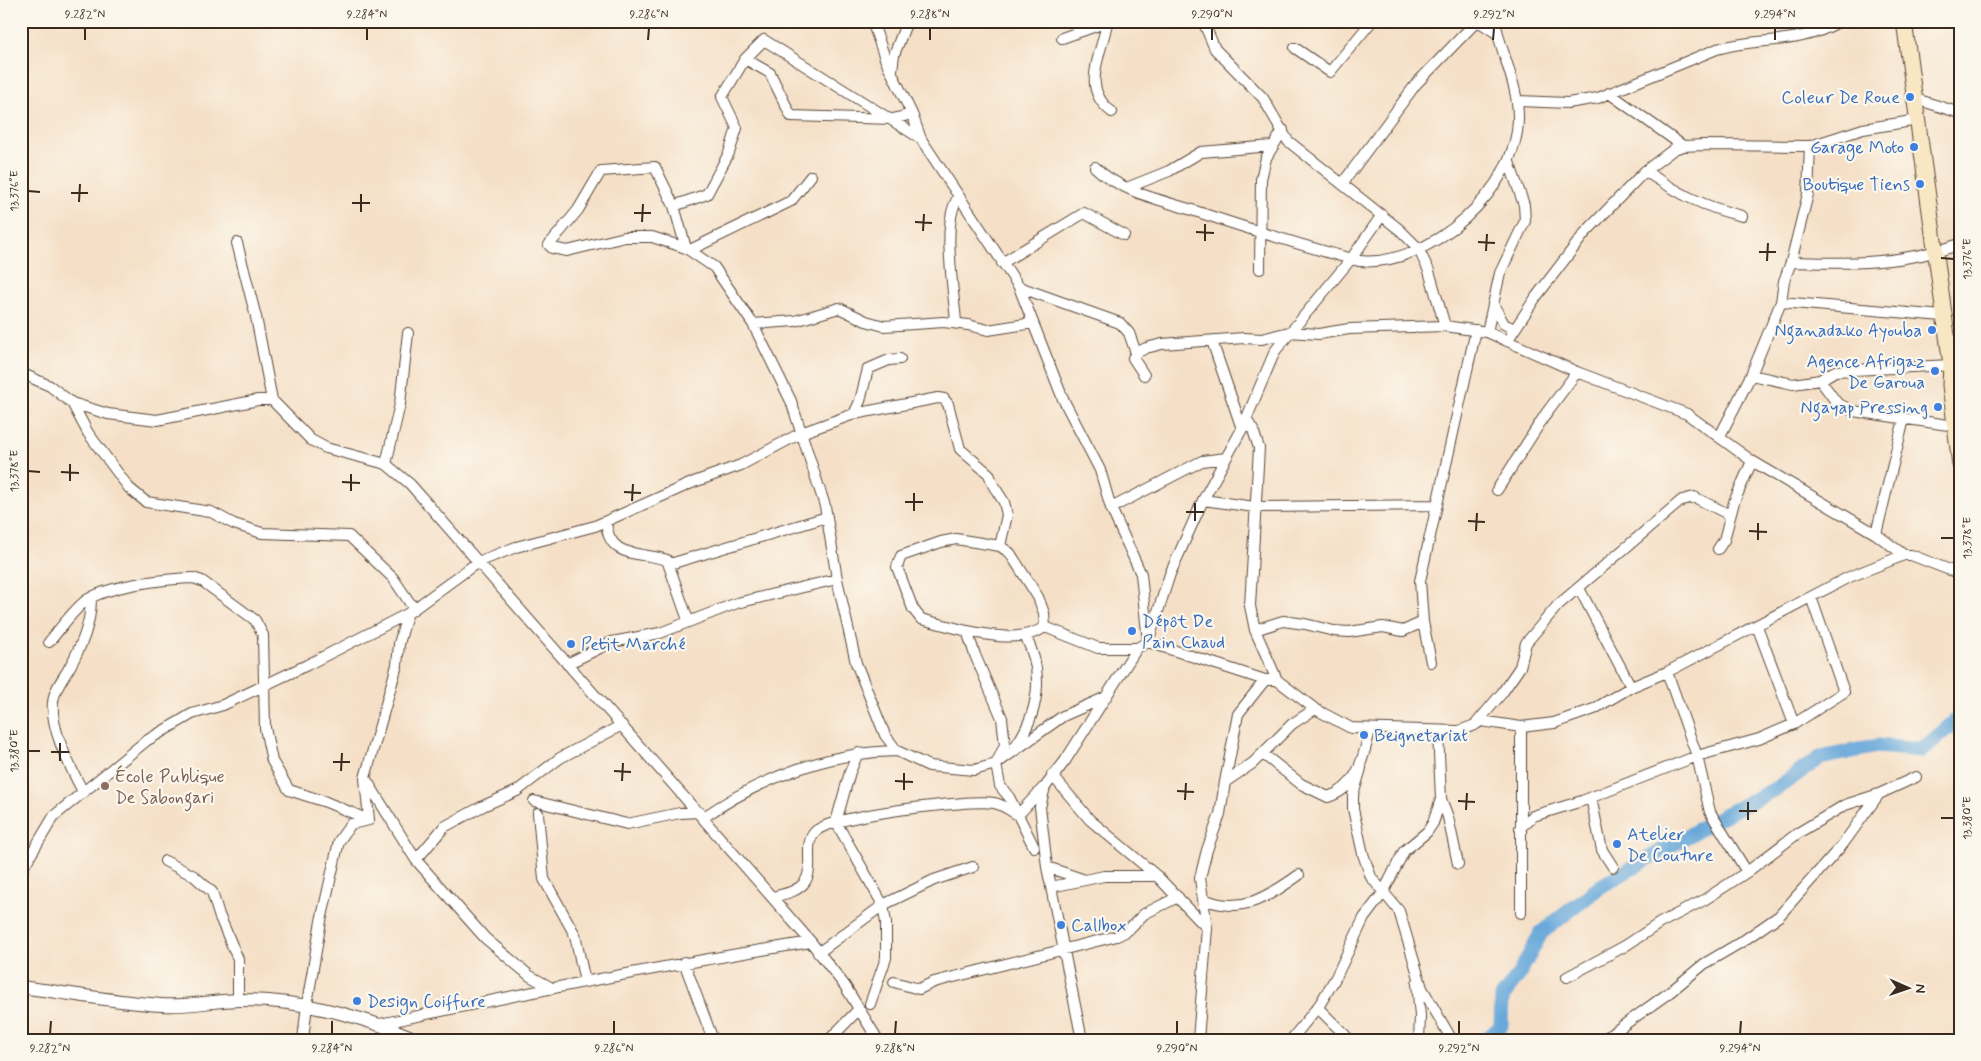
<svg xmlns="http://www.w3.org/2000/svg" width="1981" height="1061" viewBox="0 0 1981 1061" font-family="Mynerve,sans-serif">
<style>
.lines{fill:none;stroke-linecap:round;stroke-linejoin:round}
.river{stroke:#67a8da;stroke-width:15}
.minor-casing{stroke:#574537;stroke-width:12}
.tertiary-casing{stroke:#574537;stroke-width:14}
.secondary-casing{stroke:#574537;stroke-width:17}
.minor{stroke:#fff;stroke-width:10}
.tertiary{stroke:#fff;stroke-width:12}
.secondary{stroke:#f9e7c3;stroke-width:15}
.ticks{fill:none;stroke:#3b2a1e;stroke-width:2}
.shop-dot{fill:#3f7fe0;stroke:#fbf7ec;stroke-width:2}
.education-dot{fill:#8d6e63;stroke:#fbf7ec;stroke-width:2}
.labels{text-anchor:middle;stroke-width:4.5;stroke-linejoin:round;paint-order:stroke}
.shop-label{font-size:18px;fill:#366cbe;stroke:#fbf7ec;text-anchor:end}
.education-label{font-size:18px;fill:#785e54;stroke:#fbf7ec;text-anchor:start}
.neatline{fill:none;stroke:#3b2a1e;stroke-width:2}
.ticks-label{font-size:12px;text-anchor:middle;fill:#3b2a1e}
</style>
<rect width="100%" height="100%" fill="#fbf7ec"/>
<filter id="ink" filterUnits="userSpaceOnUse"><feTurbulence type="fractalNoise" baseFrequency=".02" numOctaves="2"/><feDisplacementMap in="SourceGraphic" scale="10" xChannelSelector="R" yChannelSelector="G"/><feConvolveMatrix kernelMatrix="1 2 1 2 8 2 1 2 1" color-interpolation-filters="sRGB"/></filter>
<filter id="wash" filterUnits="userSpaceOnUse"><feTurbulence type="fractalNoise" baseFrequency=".0096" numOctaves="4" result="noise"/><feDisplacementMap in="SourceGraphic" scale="20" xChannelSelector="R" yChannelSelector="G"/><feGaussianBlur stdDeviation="1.12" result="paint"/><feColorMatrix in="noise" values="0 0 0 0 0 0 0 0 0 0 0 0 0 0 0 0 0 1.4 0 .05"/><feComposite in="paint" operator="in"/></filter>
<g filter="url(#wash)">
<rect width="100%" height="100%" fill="#f5e0c7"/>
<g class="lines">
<path class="river" d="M1486,1040L1501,1026L1502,997L1518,976L1541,933L1601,886L1722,816L1777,788L1820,758L1877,746L1922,750L1960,717"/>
</g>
</g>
<g filter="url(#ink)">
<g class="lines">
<g class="minor-casing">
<path id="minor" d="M872,21L886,61L912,114L921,139L1019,287L1063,399L1100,470L1111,508L1141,574L1148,642L1265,680H1277L1315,709L1351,728L1459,731L1475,725L1502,693L1520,667L1526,643L1558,605L1682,500L1694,497L1730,515
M1203,21L1215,49L1263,98L1288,141L1400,230L1418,248L1429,271L1445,326
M1478,21L1498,34
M1107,23C1101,56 1080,88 1112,112
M1062,38L1110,21
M1295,48L1330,72L1372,21
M745,59L770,73L791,116L893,119L912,114
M892,70L894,55L907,21
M1609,93L1683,146
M1916,99L1960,113
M1517,101L1568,103L1598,98L1717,49C1762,36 1796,47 1840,21
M1095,167C1120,192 1162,200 1195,211C1249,229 1303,246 1359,261C1429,268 1519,188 1518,117C1518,84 1501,54 1495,21
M1645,171C1680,194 1701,206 1742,216
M1342,184L1416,84L1477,21
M1129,187L1169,171L1201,152L1272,146
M674,206L707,194L729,153L737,128L722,97L745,59L764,40L920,138
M237,243L256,317L272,400
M686,248L674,206L655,167L601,171L578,210L549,245L552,248L567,251L625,237H652L686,248L714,267L753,324L791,401L825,506L837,579L856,663L885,735L897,751L929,766L974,770L996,764L1063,716L1104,698
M690,250L791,201L811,176
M1791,262C1848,264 1906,264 1960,244
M1002,263L1084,213L1124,235
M1260,269L1261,179L1266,158L1283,130
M1019,287L1120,323L1129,333L1136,353
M1781,302L1943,316
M1493,304L1504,324L1514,329
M956,322C954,292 941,221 958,198
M753,324L795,321L839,308L866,321L884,326L944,322L968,325L988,330L1033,323
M1487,332L1500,273L1525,221L1524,205L1509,162
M1212,341L1242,429
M1507,341L1536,297L1585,233L1645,171L1674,149L1683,146L1704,145L1810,146L1863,129L1918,120
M21,373L50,386L72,403L108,414L157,420L258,400H272L311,440L326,448L386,464L410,484L811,942L845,986L878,1040
M1144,375L1133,358L1136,353L1146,348L1162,344L1244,338L1262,339L1289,332L1319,334L1349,329L1445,326L1487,332L1577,372L1687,414L1752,461L1876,534L1904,555H1911L1960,574
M1751,375L1793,384L1820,380L1835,371L1951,365
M1820,380L1837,403L1853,411L1955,426
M72,403L88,433L129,488L146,502L211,512L234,524L262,533L349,536L393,578L414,609
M854,414L938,398L944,399L948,404L960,449L989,474L993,485L1004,502L1007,515L1000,546
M1246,419L1253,430L1259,448L1250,606L1255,630L1277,680
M1720,436L1751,375L1781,302L1784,281L1791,262L1808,194L1810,146
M386,464L400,404L408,333
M1497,490L1547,412L1577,372
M1203,500L1255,507L1437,505
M1111,508L1202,461L1226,458
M606,521C608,560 640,551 667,560L688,620
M1876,534L1904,419
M1718,549L1724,540L1734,502L1752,461
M670,564L827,517
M1579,588L1631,687
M1757,626L1794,724
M1045,627L1098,648H1137
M1255,630L1283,621L1305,624L1334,631L1349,632L1383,627L1403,631L1423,622
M967,631C992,636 1023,642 1045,627
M49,642C61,628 70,614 84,602C106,585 166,579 193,578L202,581L255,620L263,635L265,728L272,761L289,790L326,802L369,820
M1431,662L1423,622L1420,581L1476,330
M567,664L612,642L660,633L737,603L837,579
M1667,672L1697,756L1710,812L1747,872
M1476,724L1481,721L1521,727L1554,723L1594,709L1631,687L1667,672L1847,578L1904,555
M1015,747C1039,713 1045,672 1025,636
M858,753L850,772L836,822L883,905L886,923V958L870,1004
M1263,754L1301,784L1328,797C1359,787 1363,757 1370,730
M1361,768L1353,795V809L1363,854L1371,877L1399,911L1422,988L1452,1040
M1052,775L1090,820L1157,876L1207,928
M367,781L416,860L485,938L530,976L550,987
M1225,782L1238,714L1265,680
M83,792C71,768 50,730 53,702C54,690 62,680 68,670C81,647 91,625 91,598
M1591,798L1602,850L1613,867
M1441,799L1448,817L1458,864
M534,801L627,824L680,813L699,812
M538,813L544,879L575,935L585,982
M704,817C761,778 828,752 897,751
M369,820L365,778L397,665L399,644L407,614L478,562L516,547L595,526L694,482L741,465L801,433L854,414L860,401L868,369L889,360L900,359
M1520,828L1533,816L1582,801L1697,756L1759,739L1794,724L1844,692L1811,597
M1034,847L1009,797L1000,786L996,764L1005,745L1002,718L975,655L967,631L921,619L913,609L897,567L901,556L941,542L956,539L1000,546L1010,553L1038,597L1044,613L1045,627
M416,860L444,827L483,806L517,791L560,758L622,725
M165,861L194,876L212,892L219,915L238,959V1000
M1047,867L1082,879
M21,871L54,816L146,741L192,714L223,705L307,665L407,614
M1051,887L1104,876H1157
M773,897C783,894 797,892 804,883C816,869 801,842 817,830C837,815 969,799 994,803C1002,804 1011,811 1018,815L1043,788
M1204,899C1241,915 1268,897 1299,875
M1521,913V727
M818,953L883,905L934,880L973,867
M684,962L713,1040
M1567,977L1625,946L1660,923L1704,900L1747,872L1798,833L1845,805L1879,794
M894,982L919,989L934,982L1117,936L1127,931L1144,914L1178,897
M1417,983L1420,1016L1419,1040
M1318,1008L1350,1040
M380,1024C523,993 666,965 811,942
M303,1040L307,1004L321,921L339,841L351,824L369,820
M829,1040L858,1010
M1082,1040L1047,867L1040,807L1045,787L1065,761L1137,648L1148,642L1170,574L1203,500L1242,429L1275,351L1351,259L1382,215
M1198,1040L1207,928L1200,878L1207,850L1220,814L1225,782L1253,763L1292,724L1315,709
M1291,1040L1320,1004L1336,977L1364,918L1383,893L1404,851L1427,832L1433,823L1441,799L1438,731
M1603,1040L1670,992L1704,964L1743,941L1779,916L1843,844L1879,794L1916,777"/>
</g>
<g class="tertiary-casing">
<path id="tertiary" d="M21,987C68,993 115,1002 161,1005C189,1007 214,1000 241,1000C304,1000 361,1016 419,1040"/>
</g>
<g class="secondary-casing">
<path id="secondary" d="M1904,21L1951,365L1950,385L1960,465"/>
</g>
<use href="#minor" class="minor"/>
<use href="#tertiary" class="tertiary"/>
<use href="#secondary" class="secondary"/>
</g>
</g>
<path class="ticks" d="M85,40V28M367,40V28M648,40L649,28M930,40V28M1212,40V28M1493,40L1494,28M1775,40V28M28,191L40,192M71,193H88M79,202L80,184M352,203H370M361,212V194M634,213H651M642,222L643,204M915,222L932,223M923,231L924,214M1196,232L1214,233M1205,241V224M1478,242L1495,243M1486,251L1487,234M1759,252H1776M1941,258L1954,259M1767,261L1768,243M28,471L40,472M61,472L79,473M70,481V464M342,482L360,483M351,491V474M624,492L641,493M632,501L633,484M905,502H923M914,511V493M1186,512H1204M1195,521V503M1468,521L1485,522M1476,531L1477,513M1749,531L1767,532M1941,538H1954M1758,540V523M28,751H40M51,752H69M60,761V743M333,762H350M341,771L342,753M614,771L631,772M622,781L623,763M895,781L913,782M904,790V773M1177,791L1194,792M1185,800L1186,783M1458,801L1475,802M1466,810L1467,793M1739,811H1757M1941,818H1954M1748,820V802M50,1034L51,1021M332,1034V1021M614,1034V1021M895,1034L896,1021M1177,1034V1021M1459,1034V1021M1740,1034L1741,1021"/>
<g class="shop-dot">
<circle cx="1910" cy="97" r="5"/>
<circle cx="1914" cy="147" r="5"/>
<circle cx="1920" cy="184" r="5"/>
<circle cx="1932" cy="330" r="5"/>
<circle cx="1935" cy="371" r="5"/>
<circle cx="1938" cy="407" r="5"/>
<circle cx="1132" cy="631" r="5"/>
<circle cx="571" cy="644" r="5"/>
<circle cx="1364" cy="735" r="5"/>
<circle cx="1617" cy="844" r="5"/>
<circle cx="1061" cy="925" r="5"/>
<circle cx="357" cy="1001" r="5"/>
</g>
<circle class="education-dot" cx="105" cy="786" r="5"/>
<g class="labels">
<g class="shop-label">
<text x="1900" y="103">Coleur De Roue</text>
<text x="1904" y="153">Garage Moto</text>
<text x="1910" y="190">Boutique Tiens</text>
<text x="1922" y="336">Nganadako Ayouba</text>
<text x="1925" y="367">Agence Afrigaz<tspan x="1925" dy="21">De Garoua</tspan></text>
<text x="1928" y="413">Ngayap Pressing</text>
<text x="1142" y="627" text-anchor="start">Dépôt De<tspan x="1142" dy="21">Pain Chaud</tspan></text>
<text x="581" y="650" text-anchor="start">Petit Marché</text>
<text x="1374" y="741" text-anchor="start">Beignetariat</text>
<text x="1627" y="840" text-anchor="start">Atelier<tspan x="1627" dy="21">De Couture</tspan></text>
<text x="1071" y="931" text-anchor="start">Callbox</text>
<text x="367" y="1007" text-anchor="start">Design Coiffure</text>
</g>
<g class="education-label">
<text x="115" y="782">École Publique<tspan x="115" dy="21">De Sabongari</tspan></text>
</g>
</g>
<rect width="1981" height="1061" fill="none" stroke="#fbf7ec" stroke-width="55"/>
<g transform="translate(1908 988) rotate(92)" stroke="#fbf7ec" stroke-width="4" paint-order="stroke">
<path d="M0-4L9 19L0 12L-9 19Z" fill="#3b2a1e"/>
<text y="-8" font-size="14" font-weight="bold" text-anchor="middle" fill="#3b2a1e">N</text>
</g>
<rect x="28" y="28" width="1926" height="1006" class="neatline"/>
<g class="ticks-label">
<text x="85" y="18">9.282°N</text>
<text x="367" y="18">9.284°N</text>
<text x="649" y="18">9.286°N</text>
<text x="930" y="18">9.288°N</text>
<text x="1212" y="18">9.290°N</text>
<text x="1494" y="18">9.292°N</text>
<text x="1775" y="18">9.294°N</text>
<text transform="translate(14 191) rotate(-90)" y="4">13.376°E</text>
<text transform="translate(1967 259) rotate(-90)" y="4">13.376°E</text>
<text transform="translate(14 471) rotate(-90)" y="4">13.378°E</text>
<text transform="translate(1967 538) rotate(-90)" y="4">13.378°E</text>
<text transform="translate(14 751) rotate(-90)" y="4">13.380°E</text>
<text transform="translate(1967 818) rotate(-90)" y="4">13.380°E</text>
<text x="50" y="1052">9.282°N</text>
<text x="332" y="1052">9.284°N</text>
<text x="614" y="1052">9.286°N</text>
<text x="895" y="1052">9.288°N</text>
<text x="1177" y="1052">9.290°N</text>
<text x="1459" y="1052">9.292°N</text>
<text x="1740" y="1052">9.294°N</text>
</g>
</svg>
